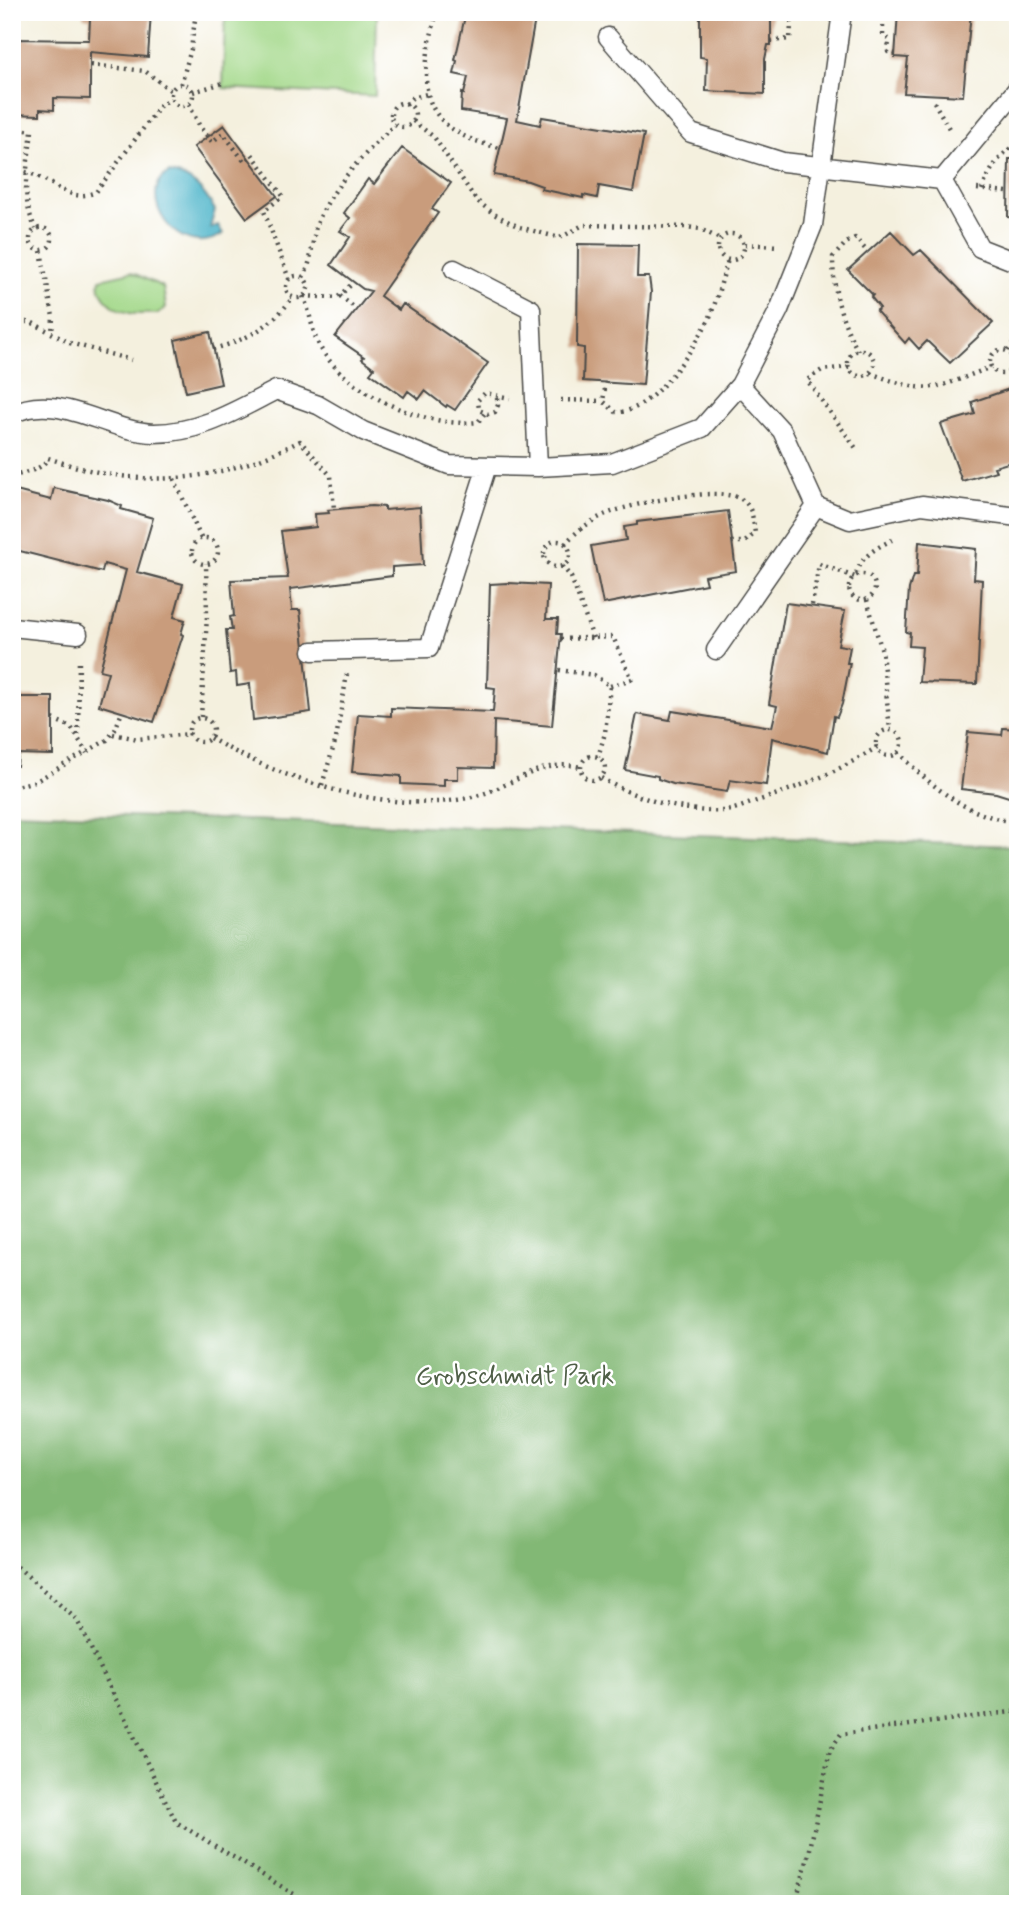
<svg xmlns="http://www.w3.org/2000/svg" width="1030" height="1916" viewBox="0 0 1030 1916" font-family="Mynerve,sans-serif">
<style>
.green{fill:#a3d889;stroke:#67825a;stroke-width:2}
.forest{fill:#82b875;stroke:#567250;stroke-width:2}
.water{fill:#4bb4c9;stroke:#3b707a;stroke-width:2}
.building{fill:#c99c7c}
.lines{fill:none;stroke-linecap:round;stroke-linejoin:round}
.service-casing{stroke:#494946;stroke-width:21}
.path{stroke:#494946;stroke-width:4.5;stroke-dasharray:2 5;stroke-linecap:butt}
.service{stroke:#fff;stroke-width:18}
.labels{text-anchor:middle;stroke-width:5;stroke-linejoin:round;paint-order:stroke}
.park-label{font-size:26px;fill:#4f5f47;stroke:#fff}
</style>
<rect width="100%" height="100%" fill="#fff"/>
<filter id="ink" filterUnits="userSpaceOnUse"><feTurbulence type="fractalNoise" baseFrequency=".0143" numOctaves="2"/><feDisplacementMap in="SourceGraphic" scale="14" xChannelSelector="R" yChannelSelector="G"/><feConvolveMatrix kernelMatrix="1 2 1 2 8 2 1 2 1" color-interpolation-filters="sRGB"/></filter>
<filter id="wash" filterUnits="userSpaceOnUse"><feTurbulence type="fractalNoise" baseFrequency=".00686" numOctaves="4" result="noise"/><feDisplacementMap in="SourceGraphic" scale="28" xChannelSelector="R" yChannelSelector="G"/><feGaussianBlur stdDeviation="1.57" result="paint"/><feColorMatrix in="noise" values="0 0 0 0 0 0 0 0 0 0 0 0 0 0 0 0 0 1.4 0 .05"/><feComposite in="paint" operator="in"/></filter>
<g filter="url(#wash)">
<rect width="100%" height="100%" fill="#f4f0de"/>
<path class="green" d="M225,12H377L375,96L223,88Z
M131,272L163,287L166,307L158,314C149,313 138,315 130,313C114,310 96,295 100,279Z"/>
<path class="forest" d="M12,812L1018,846V1904H12Z"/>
<path class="water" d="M169,173C193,177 203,190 215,210L210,228L218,225L223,234C176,264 134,191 169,173Z"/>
<g id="blocks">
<path class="building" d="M83,12H151L148,57L90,52V99L54,98V110L40,109V115L12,114V39L89,40L90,18L83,17Z
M466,12H528L527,17L535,19L517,120L540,125L542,117L644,134L633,192L599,186L597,198L583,195V198L541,189L542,186L528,181L494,175L507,118L461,111L462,93L464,94L468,77L454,74L457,61L455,60Z
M700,12H771V45H768L765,59V94L706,91L707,58L700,57Z
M898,12H971L963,96L904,93L908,58L895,57Z
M224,125L277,196L247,218L194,147Z
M402,148L451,183L432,209L438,213L380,296L399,310L403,304L488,363L455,410L447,405L446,407L425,391L419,399L408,391L404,397L370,373L374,368L362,359L364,357L335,337L371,291L363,289L331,265L350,237L340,231L350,218L344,213L368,179L374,184Z
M1009,159H1018V218L1008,217Z
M891,231L914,255L921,250L993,323L950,363L927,341L919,349L909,338L905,343L876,311L880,308L871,297L873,295L848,270Z
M578,244L638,245L637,277H649L651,292L643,385L583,381L584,348L577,347Z
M210,332L221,384L186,392L175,340Z
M1018,386V460L994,467L996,471L962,481L941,424L975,414L972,402Z
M54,488L108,500L122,506L121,509L153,518L137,572L183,584L174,617L185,620L181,634L183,635L154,722L99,705L108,672L100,670L126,570L104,564L102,572L12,549V506L16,491L51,500Z
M371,506L385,507V510L420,507L423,565L392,567V576L290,589L292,610H300L311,712L253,720L250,684L237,686L236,672L230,673L226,630H232L230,617L234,616L231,580L288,578L281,531L316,527L315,514L329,513L328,510Z
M728,511L736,571L704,576L706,584L603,604L591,546L626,540L624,527L637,525V522Z
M919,542L976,549L974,579L982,580L977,684L919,682L922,647L909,646L910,633L906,632L909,589L913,576H917Z
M508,583L548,585L546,619H558L557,634H561L552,726L494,721L493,768L458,767V779H444V786L401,784V776L352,772L358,714L391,716V708L493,712L495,688L487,687L490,584Z
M786,603L845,611L838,645L850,647L847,663H850L842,704L837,717L834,716L828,752L772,738L766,785L730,780L727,792L673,784L658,779V776L625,770L637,714L670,720L672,711L772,727L777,706L769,704Z
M12,697H53V755L18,754L17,766H12Z
M1003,728L1018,729V800L996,793L961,789L968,732L1002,735Z"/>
</g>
</g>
<g filter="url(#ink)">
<use href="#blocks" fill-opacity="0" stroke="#494946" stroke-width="2"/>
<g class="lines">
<g class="service-casing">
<path id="service" d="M608,37L691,133L783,162L942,180L1018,88
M942,180L980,248L1018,263
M454,269L531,309L538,467
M740,385L782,431L816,506L850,520L922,505L1018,517
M12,414C57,390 108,432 154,433C200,433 237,410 276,390L318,405L363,431L449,465L538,467L612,463L702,428L740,385L779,310L813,225L842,12
M12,627L78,634
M716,650L816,506
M312,651L429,648L487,466"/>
</g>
<path class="path" d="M437,12C417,86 417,129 500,148
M883,12V35L889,39L888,52L896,54
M771,41L790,39L792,12
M91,65L145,71L171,91
M171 95a11 11 0 1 1 22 0a11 11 0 1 1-22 0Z
M181,84L191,49L196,12
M193,92L223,83
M934,102L951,132
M391 115a12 12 0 1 1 24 0a12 12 0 1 1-24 0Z
M189,104L200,127L212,142L223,133L244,161L252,154L283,196L264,211L289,279
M406,104L412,98L427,94
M413,121L434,137L476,200L494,214L519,227L560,238L583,225L686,227L700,229L720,239
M12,128L32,131C28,166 19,196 36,229
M12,168C21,171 31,173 39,177C60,187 72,202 96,192L160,106L171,99
M977,189L1007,192
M982,190C990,169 999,155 1018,143
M30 239a11 11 0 1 1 22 0a11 11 0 1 1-22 0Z
M718 247a13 13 0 1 1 26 0a13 13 0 1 1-26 0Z
M745,244L778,246
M41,251L53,317L52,333
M286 287a11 11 0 1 1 22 0a11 11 0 1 1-22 0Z
M303,277C313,262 311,241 317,224C333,184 366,153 395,124
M303,296C311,312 311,331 320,347C346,393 426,429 478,422L485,413
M304,296L337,298L354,282
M340,296L356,309
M12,322H31L70,343L131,360
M213,349C247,340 272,326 293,297
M990 362a12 12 0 1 1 24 0a12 12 0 1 1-24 0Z
M848 363a13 13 0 1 1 26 0a13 13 0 1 1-26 0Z
M858,351C841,321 833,291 833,257L846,243L855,238L867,251
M1008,351L1018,337
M849,367L822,370L807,380L858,451
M870,373C932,396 931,390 991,367
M606,382L603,401L616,412C651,415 696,346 710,317C717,299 722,279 728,260
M497,398L498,405L495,412L488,414L479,410L478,400L485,393L510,398
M561,400L603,401
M12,477C26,471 40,472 48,458C141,490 213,485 300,441L331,476L334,509
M174,479L201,538
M192 551a13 13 0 1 1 26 0a13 13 0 1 1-26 0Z
M544 554a13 13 0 1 1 26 0a13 13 0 1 1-26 0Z
M565,544C575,532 589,522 604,515C628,504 718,485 741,499C753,506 753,521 755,533L745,542H733
M562,566L571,577L593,638
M849 587a13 13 0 1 1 26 0a13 13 0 1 1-26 0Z
M867,600L882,651L890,730
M812,605L819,564L855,577C859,558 875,548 892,540
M561,639L613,637L632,679L610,686
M559,670L594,675L610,686L605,733L598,757
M201,717L207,616L206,563
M189 730a12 12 0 1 1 24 0a12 12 0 1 1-24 0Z
M53,719L71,727L87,753
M876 743a13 13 0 1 1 26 0a13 13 0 1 1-26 0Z
M113,734L138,739L190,734
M78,735L79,659
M210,738C281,780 393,818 476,796C513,786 541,758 581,767
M898,752C931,786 968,818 1018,822
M581 768a12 12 0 1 1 24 0a12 12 0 1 1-24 0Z
M601,778C634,798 684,813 724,811C736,810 749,803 760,800C802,786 840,771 877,747
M322,785L336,739L347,674
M12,787L36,781L107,740L115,730L122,712
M12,1562L77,1620L176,1822L310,1904
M482,1904H499
M795,1904L809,1854L830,1750L841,1734L1018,1711"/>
<use href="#service" class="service"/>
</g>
</g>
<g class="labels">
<g class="park-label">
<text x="515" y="1384">Grobschmidt Park</text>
</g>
</g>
<rect width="1030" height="1916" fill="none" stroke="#fff" stroke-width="42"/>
</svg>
